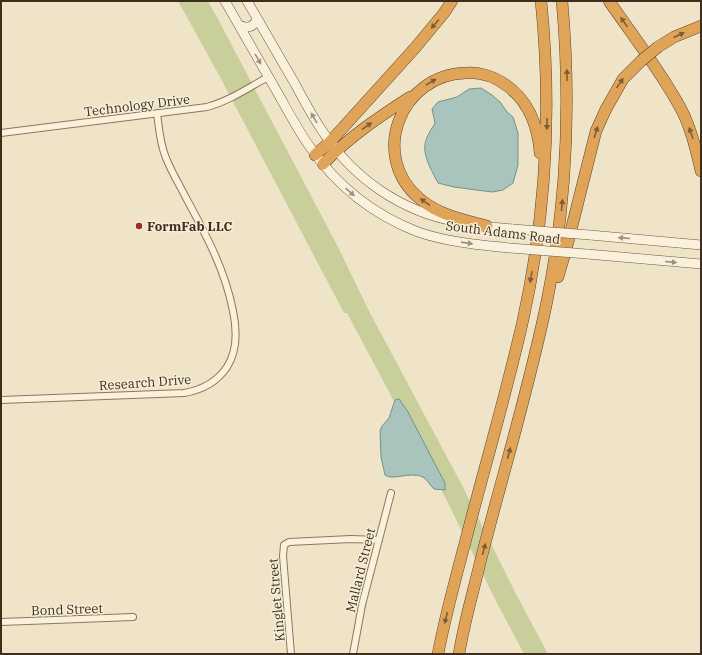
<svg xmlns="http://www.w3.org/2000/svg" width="702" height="655" viewBox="0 0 702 655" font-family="'IBM Plex Serif',serif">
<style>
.green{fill:#c9cf9b}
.water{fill:#a9c4bc;stroke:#6f938a}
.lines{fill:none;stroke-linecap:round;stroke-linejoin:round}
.minor-casing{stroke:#8d765c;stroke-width:8}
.secondary-casing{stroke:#6f573f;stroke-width:10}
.motorway-casing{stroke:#5b4430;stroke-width:12}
.minor{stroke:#faf1dc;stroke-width:6}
.secondary{stroke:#faf1dc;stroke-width:9}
.motorway{stroke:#e0a458;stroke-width:11}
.secondary-bridge-casing{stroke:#6f573f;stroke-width:10;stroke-linecap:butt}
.motorway-bridge-casing{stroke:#5b4430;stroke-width:12;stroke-linecap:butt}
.secondary-bridge{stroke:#faf1dc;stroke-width:9}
.motorway-bridge{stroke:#e0a458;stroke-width:11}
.oneway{fill:#7e5d36}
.oneway2{fill:#9c907e}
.poi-dot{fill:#9e2a2b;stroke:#f7eed8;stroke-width:1.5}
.labels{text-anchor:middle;stroke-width:3;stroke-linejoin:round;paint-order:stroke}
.street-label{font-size:13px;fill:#3d2e20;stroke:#f7eed8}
.poi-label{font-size:13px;font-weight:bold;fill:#3d2e20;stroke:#f7eed8;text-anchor:start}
</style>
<rect width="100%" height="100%" fill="#f0e4c8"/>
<path class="green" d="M178,1H208L218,19L338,247L369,311L464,489L515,592L548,654H524L496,601L446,499L347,313H344L220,77Z"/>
<path class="water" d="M481,88L492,95L500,102L507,112L513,117L518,133V165L513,183L503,190L492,192L454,187L438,183C432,171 421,154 426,140C428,134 432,128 435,123L432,109L438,102L457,97L469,89Z
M399,399L408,412L436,466L445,483V490L434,489C430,486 428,480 423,477C410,471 393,481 385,475L381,457L380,431L382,426L389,418L395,400Z"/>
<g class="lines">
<g class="minor-casing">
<path id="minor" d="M1,133L207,107C229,101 248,88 268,77
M1,400L184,393C202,390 217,382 227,367C238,350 237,330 233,311C225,269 205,233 185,196C179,184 171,171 166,158C160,144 159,129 157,113
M1,622L133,617
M291,654L283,556L284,545L289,542L351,539L379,540
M353,654L362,605L391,493"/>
</g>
<g class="secondary-casing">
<path id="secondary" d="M225,1C242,31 259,60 276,90C287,109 297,129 310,147C337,186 374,215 418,232C447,242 479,245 510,248
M247,1C263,28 278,55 294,82C303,99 312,116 323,132C354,179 402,212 458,222
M239,25C247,29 254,27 257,19
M480,226L513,229
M590,235L701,245
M587,254L701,264"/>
</g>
<g class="motorway-casing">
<path id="motorway" d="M609,1C633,36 660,70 680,107C691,127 696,150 701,171
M658,47L674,37L701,26
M315,155L330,142L415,48L444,13L452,1
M323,164C349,137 379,117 410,97
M487,226C464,220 439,215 420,199C368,156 401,74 466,73C480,72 495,77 506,85C529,101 538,126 540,153
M558,277L566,250L596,131L606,109L623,79L641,61
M438,654C445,617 455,580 465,543C484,469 506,395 523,320C546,215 552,108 541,1
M459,654C464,623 473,593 480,563C502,476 529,389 547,301C567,202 571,101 562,1"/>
</g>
<use href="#minor" class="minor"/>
<use href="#secondary" class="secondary"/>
<use href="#motorway" class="motorway"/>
<g class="secondary-bridge-casing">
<path id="secondary-bridge" d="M513,229L590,235
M510,248L587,254"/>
</g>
<g class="motorway-bridge-casing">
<path id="motorway-bridge" d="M641,61L658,47"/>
</g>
<use href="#secondary-bridge" class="secondary-bridge"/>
<use href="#motorway-bridge" class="motorway-bridge"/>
</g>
<defs><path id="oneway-solid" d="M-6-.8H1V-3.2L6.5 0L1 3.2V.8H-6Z"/></defs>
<g class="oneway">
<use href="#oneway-solid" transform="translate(624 22) rotate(-125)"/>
<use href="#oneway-solid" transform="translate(435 24) rotate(130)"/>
<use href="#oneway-solid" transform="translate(679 35) rotate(-24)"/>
<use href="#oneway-solid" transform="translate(567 75) rotate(-91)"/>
<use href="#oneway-solid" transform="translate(431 82) rotate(-30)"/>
<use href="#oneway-solid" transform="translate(620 83) rotate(-55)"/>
<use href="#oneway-solid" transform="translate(547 124) rotate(91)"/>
<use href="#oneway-solid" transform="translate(367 126) rotate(-35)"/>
<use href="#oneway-solid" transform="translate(596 132) rotate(-72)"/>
<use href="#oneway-solid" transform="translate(691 133) rotate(-109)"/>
<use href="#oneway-solid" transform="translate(425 202) rotate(-145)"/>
<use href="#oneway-solid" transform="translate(562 205) rotate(-84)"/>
<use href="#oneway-solid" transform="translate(531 277) rotate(100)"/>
<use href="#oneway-solid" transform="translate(509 453) rotate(-75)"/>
<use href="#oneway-solid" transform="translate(484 549) rotate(-76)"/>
<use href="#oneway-solid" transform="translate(446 618) rotate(103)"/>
</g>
<g class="oneway2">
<use href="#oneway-solid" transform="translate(258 59) rotate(60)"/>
<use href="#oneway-solid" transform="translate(314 118) rotate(-120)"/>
<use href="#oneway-solid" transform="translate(350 192) rotate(41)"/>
<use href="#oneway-solid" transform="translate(624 238) rotate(-175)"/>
<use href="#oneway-solid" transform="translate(467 243) rotate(8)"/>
<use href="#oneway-solid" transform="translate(671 262) rotate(5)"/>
</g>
<circle class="poi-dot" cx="139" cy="226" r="4"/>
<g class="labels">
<g class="street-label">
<text transform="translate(137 105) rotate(-7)" y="5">Technology Drive</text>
<text transform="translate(503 232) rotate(7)" y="5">South Adams Road</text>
<text transform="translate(145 382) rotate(-4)" y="5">Research Drive</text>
<text transform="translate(360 570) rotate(-76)" y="5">Mallard Street</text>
<text transform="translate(276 600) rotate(-95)" y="5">Kinglet Street</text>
<text transform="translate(67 609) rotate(-2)" y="5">Bond Street</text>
</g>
<g class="poi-label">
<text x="147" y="231">FormFab LLC</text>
</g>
</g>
<rect width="702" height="655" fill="none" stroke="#3d2e20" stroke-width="4"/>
</svg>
